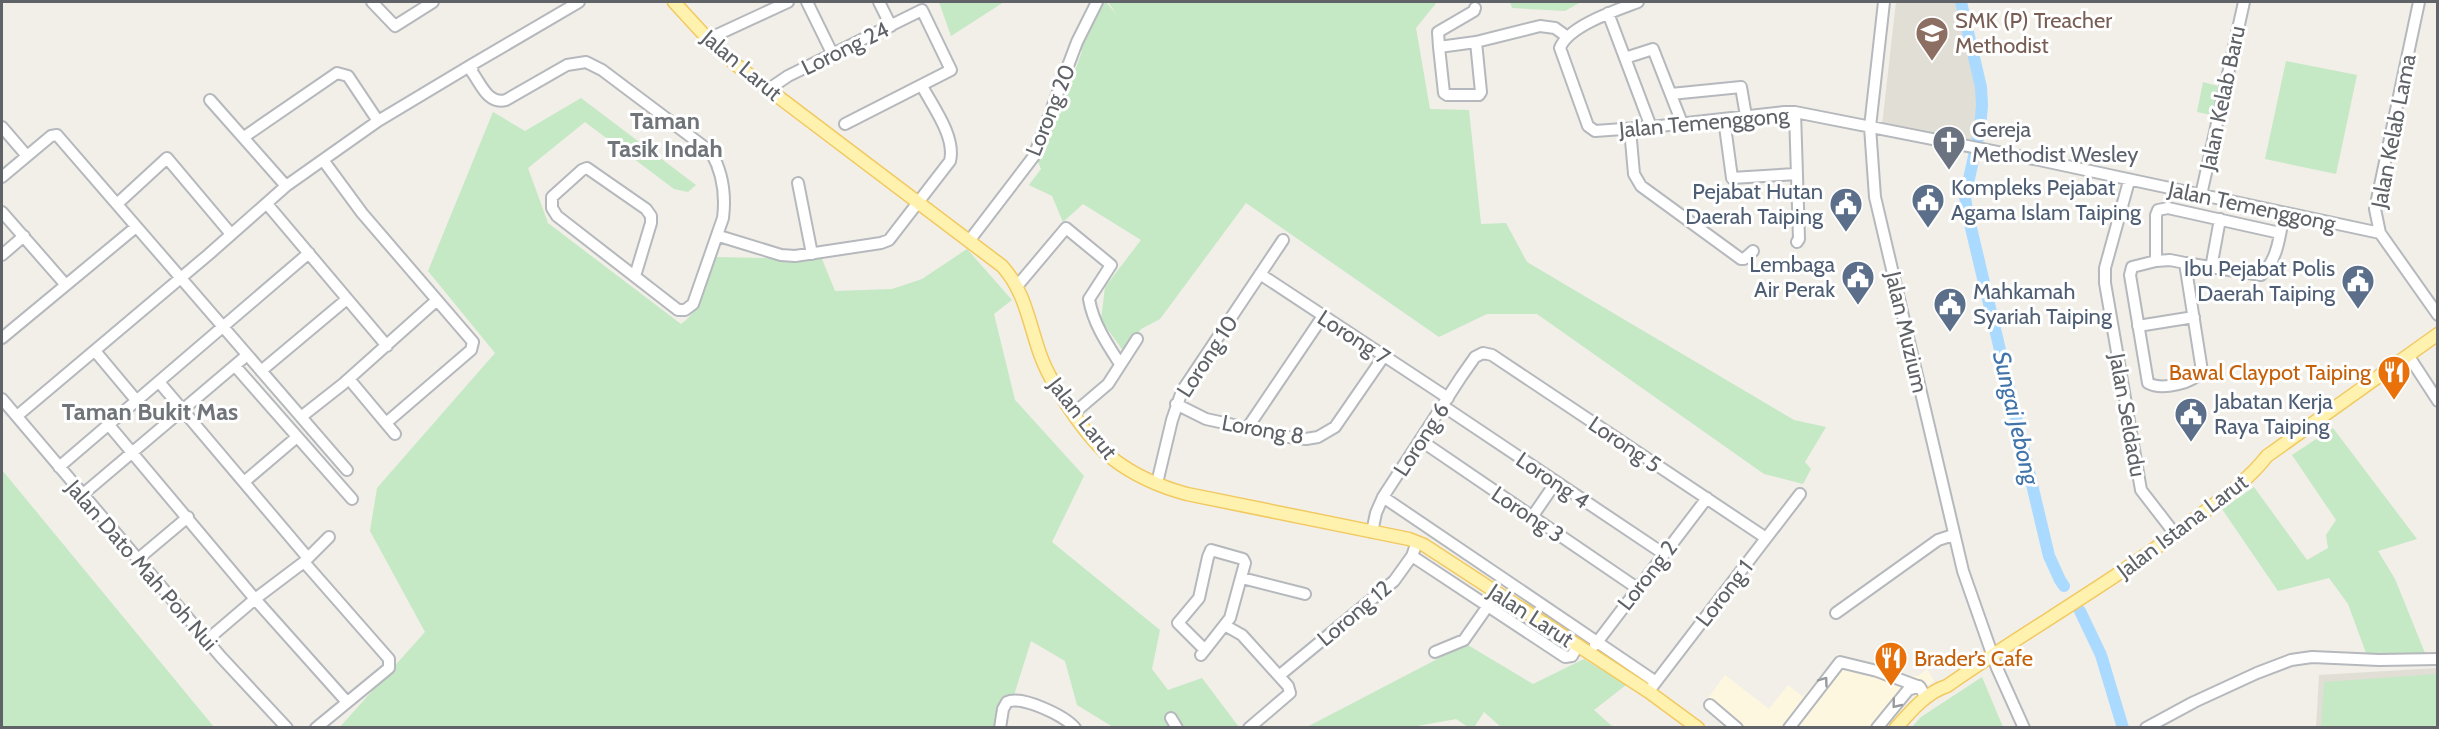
<svg xmlns="http://www.w3.org/2000/svg" width="2439" height="729" viewBox="0 0 2439 729" font-family="Cabin,sans-serif">
<style>
.commercial{fill:#fef7e0}
.education{fill:#e1ded6}
.green{fill:#c5e8c5}
.lines{fill:none;stroke-linecap:round;stroke-linejoin:round}
.river{stroke:#aadaff;stroke-width:12}
.minor-casing{stroke:#b5b8bc;stroke-width:14}
.major-casing{stroke:#f2c960;stroke-width:15}
.minor{stroke:#fff;stroke-width:10}
.major{stroke:#fff2af;stroke-width:12}
.oneway{stroke:#979a9d}
.labels{text-anchor:middle;stroke-width:6;stroke-linejoin:round;paint-order:stroke}
.education-label{font-size:22px;fill:#785e54;stroke:#fff;text-anchor:start}
.street-label{font-size:22px;fill:#5f6368;stroke:#fff}
.worship-label{font-size:22px;fill:#5b616d;stroke:#fff;text-anchor:start}
.service-label{font-size:22px;fill:#4e5e75;stroke:#fff;text-anchor:start}
.food-label{font-size:22px;fill:#c56008;stroke:#fff;text-anchor:end}
.neighbourhood-label{font-size:24px;font-weight:bold;fill:#70757a;stroke:#fff}
.water-label{font-size:24px;font-style:italic;fill:#4174aa;stroke:#fff}
</style>
<rect width="100%" height="100%" fill="#f1efe8"/>
<path class="commercial" d="M1838,654L1904,676H1918L1927,669L1934,681L1915,694L1907,693L1879,727H1732L1703,705L1725,675L1769,709L1788,685L1803,697Z"/>
<path class="education" d="M1896,2H1962L1967,36L1981,87V116L1976,144L1882,125Z
M2437,668V727L2316,728L2319,675Z"/>
<path class="green" d="M939,2H1004L951,36Z
M1099,2H1106L1117,15L1108,2H1437L1416,28L1430,109L1469,110L1481,224L1506,223L1527,262L1794,420L1826,427L1805,462L1811,469L1803,484L1764,474L1537,314H1487L1439,337L1246,203L1160,319L1141,329L1124,352L1101,320L1105,287L1141,240L1083,204L1063,222L1052,196L1029,185L1041,169L1038,162L1071,67L1076,68L1082,51L1077,47Z
M1510,2H1581L1565,11L1512,8Z
M2286,61L2357,75L2336,174L2265,159Z
M2203,82L2218,86L2212,115L2197,112Z
M581,98L696,185L688,192L674,189L585,122L528,168L548,223L681,324C702,310 707,281 715,257L822,259L835,291L892,289L922,279L967,249L1012,300L994,314L1015,400L1084,476L1052,542L1160,630L1152,669L1168,690L1202,678L1239,727H1113L1077,705L1065,661L1031,641L1004,727L339,728L425,632L370,531L377,488L495,353L428,271L493,112L525,131Z
M2333,428L2417,539L2378,551L2395,579L2425,653H2366L2348,604L2329,578L2278,591L2222,509L2254,487L2307,560L2328,548L2326,535L2336,520L2292,455Z
M2,470L214,727H2Z
M1466,644L1533,684L1584,659L1626,685L1594,710L1613,727H1501L1484,712L1475,726L1468,727L1456,719L1412,727L1305,728Z
M2437,674V727H2321L2324,682Z
M1982,677L2003,727H1912L1921,717Z"/>
<g class="lines">
<path class="river" d="M1961,2L1981,87L1982,105L1980,129L1965,197L1967,211L2049,556L2060,580L2064,586
M2080,611L2101,655L2123,728"/>
<g class="minor-casing">
<path id="minor" d="M372,2L395,26L433,2
M579,2L473,64L472,72C481,84 488,105 506,100L567,65L586,62L602,70L711,152C723,173 726,194 723,218L693,304L685,310H678L557,216L552,208V197L582,170L587,168L646,209L651,216V223L635,276
M807,2L833,55
M879,2L891,26
M1638,2C1617,10 1568,26 1560,48L1588,126L1595,131L1651,127L1784,112H1795L2039,160L2380,233
M1884,2L1870,127L1875,197L1963,571L1997,668L2024,728
M2419,2L2375,209L2380,233L2438,315
M1608,13L1651,127
M708,39L788,2
M1476,42L1481,92L1479,95H1447L1444,93L1439,47L1476,42L1540,26L1555,28L1566,36
M1439,47L1438,32L1474,11L1475,8
M1625,58L1653,49L1682,123
M769,89L788,76L922,10L951,70L845,124
M1671,94L1741,87L1746,116
M210,100L286,186
M1795,112L1799,239L1797,242
M1724,119L1732,178L1796,174
M2,127L27,156
M1630,129L1634,174L1641,186L1741,259H1744L1753,251
M244,137L337,73L348,76L378,121
M323,160L362,213L473,342L471,350L386,423
M2,177L51,136L57,135L347,470
M2129,181L2105,268V283L2141,490L2175,534
M798,183L812,254
M2201,195L2244,2
M117,204L167,158L231,234
M267,204L387,346
M2,212L65,284
M2280,233L2168,208L2158,210L2156,215V261L2132,267L2130,275L2148,383C2162,391 2193,383 2202,371L2185,263L2261,275C2278,261 2280,233 2284,213
M719,236L781,255L795,256L881,243L889,240L950,161C956,137 933,107 922,86
M969,241L1034,156L1077,42L1097,2
M2,255L24,236
M2156,261L2170,260L2185,263
M2211,268L2220,219
M1260,274L1448,398
M1018,285L1066,228L1111,265L1089,299C1093,323 1107,344 1120,364
M2138,326L2194,317
M2,338L136,227
M95,351L136,400
M2408,355L2438,401
M235,366L352,499
M261,371L347,299
M349,379L395,434
M159,382L308,558
M2,399L221,657L287,728
M1176,404L1206,419L1289,437L1306,439L1318,437L1335,427L1384,356
M1443,406L1664,554
M1074,413L1108,384L1137,339
M17,416L208,255L286,186L378,121L473,64
M301,417L343,384L437,300
M108,424L255,599L347,702
M1248,427L1323,316
M1420,440L1637,588
M59,467L309,253
M244,482L297,437
M1157,483L1172,420L1182,391L1283,240
M82,495L246,356
M1383,497L1656,682
M1532,517L1556,482
M1372,532L1376,513L1383,497L1461,377L1475,357L1483,353L1492,355L1766,538
M1412,556L1565,657L1572,656L1578,645
M138,559L188,517
M304,562L389,659V668L316,728
M1242,578L1305,594
M1836,613L1938,540L1953,535
M1226,626L1242,635L1288,686L1290,693L1249,728
M207,640L255,599L304,562L329,537
M1595,645L1707,498
M1435,652L1464,640L1497,593
M1201,655L1230,618L1245,563L1243,559L1211,550L1208,557L1199,598L1178,623L1205,650
M1280,675L1394,581L1412,556L1417,542
M1652,687L1800,494
M1710,705L1737,728
M1171,718L1177,728
M1000,728L1003,709L1007,702C1022,695 1065,716 1075,728
M1789,728L1840,662L1877,671L1920,687L1926,698
M1877,728L1908,690L1919,686
M2146,728L2194,702L2257,673L2291,660L2312,657L2379,660L2438,659"/>
</g>
<g class="major-casing">
<path id="major" d="M674,2L708,39L735,64L1002,266C1025,291 1029,323 1040,354C1051,385 1087,439 1113,459C1134,475 1161,487 1187,494L1409,539L1424,545L1649,692L1698,728
M1896,728C1910,712 1927,692 1947,686C2027,630 2113,582 2191,522C2218,501 2246,483 2267,456L2438,334"/>
</g>
<use href="#minor" class="minor"/>
<use href="#major" class="major"/>
</g>
<defs><path id="oneway-chevron" d="M-2-3.5L2.5 0L-2 3.5" fill="none" stroke-width="1.6" stroke-linecap="round" stroke-linejoin="round" transform="scale(1.5)"/></defs>
<g class="oneway">
<use href="#oneway-chevron" transform="translate(1824 681) rotate(-54)"/>
<use href="#oneway-chevron" transform="translate(1896 704) rotate(129)"/>
</g>
<defs>
<g id="school-pin" transform="scale(1.725)"><path d="M0 17L-7.5 6A9.5 9.5 0 1 1 7.5 6Z" fill="#8d6e63" stroke="#fff"/><path d="M0-5L7-2L0 1L-7-2ZM-4 1L0 2.5L4 1V4Q0 6-4 4Z" fill="#fff"/></g>
<g id="church-pin" transform="scale(1.725)"><path d="M0 17L-7.5 6A9.5 9.5 0 1 1 7.5 6Z" fill="#6b7280" stroke="#fff"/><path d="M-1.2-6h2.4v3.5h3.3v2.4h-3.3V6h-2.4V-.1h-3.3v-2.4h3.3Z" fill="#fff"/></g>
<g id="civic-pin" transform="scale(1.725)"><path d="M0 17L-7.5 6A9.5 9.5 0 1 1 7.5 6Z" fill="#5c6f8a" stroke="#fff"/><path d="M-.6-6.5H3V-4.5H.6V-3L4-1V1h2V6H-6V1h2V-1L-.6-3ZM-1.2 2.5V6h2.4V2.5Z" fill="#fff"/></g>
<g id="restaurant-pin" transform="scale(1.725)"><path d="M0 17L-7.5 6A9.5 9.5 0 1 1 7.5 6Z" fill="#e8710a" stroke="#fff"/><path d="M-5-6h1v4h1v-4h1v4h1v-4h1v5L-1.5 .5V6h-2V.5L-5-1ZM5-6V6H3V1.5H1.5Q1.5-4 5-6Z" fill="#fff"/></g>
</defs>
<g fill-rule="evenodd">
<use href="#school-pin" x="1932" y="33"/>
<use href="#church-pin" x="1949" y="142"/>
<use href="#civic-pin" x="1928" y="200"/>
<use href="#civic-pin" x="1846" y="204"/>
<use href="#civic-pin" x="1858" y="277"/>
<use href="#civic-pin" x="2358" y="281"/>
<use href="#civic-pin" x="1950" y="304"/>
<use href="#restaurant-pin" x="2394" y="372"/>
<use href="#civic-pin" x="2191" y="414"/>
<use href="#restaurant-pin" x="1891" y="658"/>
</g>
<g class="labels">
<g class="education-label">
<text x="1955" y="28">SMK (P) Treacher<tspan x="1955" dy="25">Methodist</tspan></text>
</g>
<g class="street-label">
<text transform="translate(845 48) rotate(-26)" y="8">Lorong 24</text>
<text transform="translate(742 65) rotate(40)" y="8">Jalan Larut</text>
<text transform="translate(2222 98) rotate(-78)" y="8">Jalan Kelab Baru</text>
<text transform="translate(1050 110) rotate(-68)" y="8">Lorong 20</text>
<text transform="translate(1704 122) rotate(-5)" y="8">Jalan Temenggong</text>
<text transform="translate(2393 131) rotate(-79)" y="8">Jalan Kelab Lama</text>
<text transform="translate(2252 206) rotate(12)" y="8">Jalan Temenggong</text>
<text transform="translate(1907 332) rotate(77)" y="8">Jalan Muzium</text>
<text transform="translate(1354 337) rotate(33)" y="8">Lorong 7</text>
<text transform="translate(1207 356) rotate(-57)" y="8">Lorong 10</text>
<text transform="translate(2128 415) rotate(80)" y="8">Jalan Seldadu</text>
<text transform="translate(1083 418) rotate(52)" y="8">Jalan Larut</text>
<text transform="translate(1263 429) rotate(10)" y="8">Lorong 8</text>
<text transform="translate(1421 439) rotate(-57)" y="8">Lorong 6</text>
<text transform="translate(1625 444) rotate(34)" y="8">Lorong 5</text>
<text transform="translate(1553 480) rotate(34)" y="8">Lorong 4</text>
<text transform="translate(1528 514) rotate(34)" y="8">Lorong 3</text>
<text transform="translate(2182 526) rotate(-37)" y="8">Jalan Istana Larut</text>
<text transform="translate(142 565) rotate(49)" y="8">Jalan Dato Mah Poh Nui</text>
<text transform="translate(1647 575) rotate(-52)" y="8">Lorong 2</text>
<text transform="translate(1724 593) rotate(-52)" y="8">Lorong 1</text>
<text transform="translate(1354 613) rotate(-40)" y="8">Lorong 12</text>
<text transform="translate(1531 615) rotate(33)" y="8">Jalan Larut</text>
</g>
<g class="worship-label">
<text x="1972" y="137">Gereja<tspan x="1972" dy="25">Methodist Wesley</tspan></text>
</g>
<g class="service-label">
<text x="1951" y="195">Kompleks Pejabat<tspan x="1951" dy="25">Agama Islam Taiping</tspan></text>
<text x="1823" y="199" text-anchor="end">Pejabat Hutan<tspan x="1823" dy="25">Daerah Taiping</tspan></text>
<text x="1835" y="272" text-anchor="end">Lembaga<tspan x="1835" dy="25">Air Perak</tspan></text>
<text x="2335" y="276" text-anchor="end">Ibu Pejabat Polis<tspan x="2335" dy="25">Daerah Taiping</tspan></text>
<text x="1973" y="299">Mahkamah<tspan x="1973" dy="25">Syariah Taiping</tspan></text>
<text x="2214" y="409">Jabatan Kerja<tspan x="2214" dy="25">Raya Taiping</tspan></text>
</g>
<g class="food-label">
<text x="2371" y="380">Bawal Claypot Taiping</text>
<text x="1914" y="666" text-anchor="start">Brader’s Cafe</text>
</g>
<g class="neighbourhood-label">
<text x="665" y="129">Taman<tspan x="665" dy="28">Tasik Indah</tspan></text>
<text x="150" y="420">Taman Bukit Mas</text>
</g>
<g class="water-label">
<text transform="translate(2016 418) rotate(77)" y="8">Sungai Jebong</text>
</g>
</g>
<rect width="2439" height="729" fill="none" stroke="#5f6368" stroke-width="6"/>
</svg>
